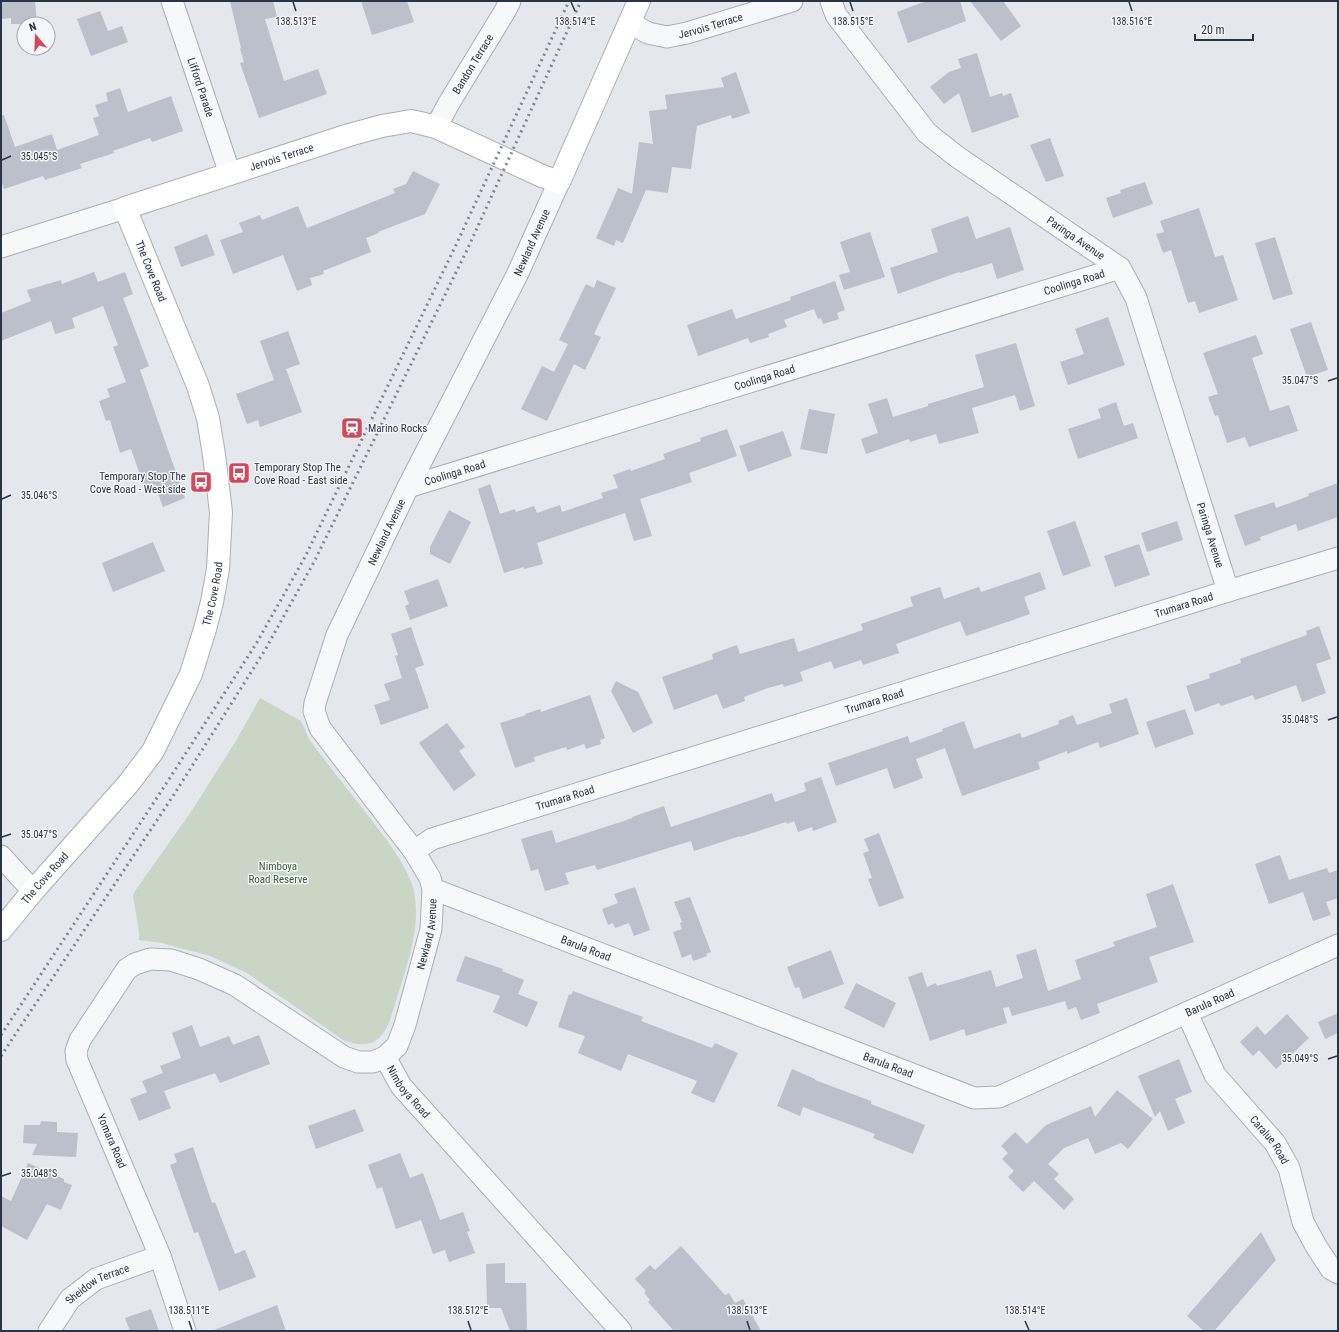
<svg xmlns="http://www.w3.org/2000/svg" width="1339" height="1332" viewBox="0 0 1339 1332" font-family="'Roboto Condensed',sans-serif">
<style>
.green{fill:#c9d6c5}
.building{fill:#bbc0ca}
.lines{fill:none;stroke-linecap:round;stroke-linejoin:round}
.street-casing{stroke:#a9aeb7;stroke-width:23}
.secondary-casing{stroke:#a9aeb7;stroke-width:24}
.street{stroke:#f7f8fa;stroke-width:21}
.secondary{stroke:#fff;stroke-width:22}
.rail{stroke:#7d8696;stroke-width:3;stroke-dasharray:2 4;stroke-linecap:butt}
.ticks{fill:none;stroke:#2b3445;stroke-width:1.5}
.labels{text-anchor:middle;stroke-width:3;stroke-linejoin:round;paint-order:stroke}
.street-label{font-size:11px;fill:#2b3445;stroke:#f4f6f9}
.poi-label{font-size:11px;fill:#2b3445;stroke:#f4f6f9;text-anchor:start}
.park-label{font-size:11px;fill:#3f6138;stroke:#f4f6f9}
.ticks-label{font-size:10px;text-anchor:middle;fill:#2b3445;stroke:#f4f6f9;stroke-width:3;stroke-linejoin:round;paint-order:stroke}
</style>
<rect width="100%" height="100%" fill="#e4e7ec"/>
<path class="green" d="M260,698L301,721L309,739C327,764 347,788 366,813C383,835 402,858 412,884C415,893 416,904 416,914C416,944 400,987 391,1017C383,1042 369,1050 343,1040L247,973L210,956L162,943L139,940V932L133,896L135,891L193,809L237,739Z"/>
<path class="building" d="M1,1H35L37,24H11V18L1,19Z
M230,1H273L277,17L265,19L284,81L318,69L327,94L259,118L240,63L244,62L240,49L241,48Z
M361,1H407L414,22L372,35Z
M926,1H960L966,21L908,43L897,12Z
M970,1H1003L1021,26L1001,41Z
M100,11L108,31L122,26L128,42L91,56L77,19Z
M977,53L990,97L1002,93L1003,96L1011,93L1019,117L972,133L959,93L944,104L930,87L949,72L961,68L958,59Z
M736,72L750,113L732,119L731,115L697,126L691,169L672,167L668,193L646,190L623,243L616,240L614,246L596,238L618,188L632,194L639,142L653,144L649,111L667,109L665,95L724,87L721,78Z
M120,88L128,112L171,96L183,131L152,142L150,138L113,151L114,153L80,164L82,168L45,180L43,176L4,189L1,181V115H4L15,147L52,134L57,150L99,135L93,118L99,116L95,105L108,101L106,93Z
M1050,138L1064,176L1046,182L1030,145Z
M413,171L440,184L425,214L378,232L379,233L366,238L371,252L323,271L324,274L310,278L312,285L297,291L283,255L233,274L220,240L243,232L239,223L260,215L262,220L298,206L307,228L395,193L393,189L406,184Z
M1145,182L1153,204L1113,218L1106,198L1121,193L1120,190Z
M1199,208L1215,257L1223,255L1238,300L1199,313L1195,301L1188,303L1171,250L1163,253L1156,234L1164,232L1160,221Z
M968,216L976,239L1010,227L1024,270L997,279L992,263L960,273L959,272L898,294L890,268L938,252L931,229Z
M870,232L885,277L844,290L839,275L850,272L840,242Z
M207,234L215,255L181,267L174,247Z
M1275,237L1293,294L1273,300L1255,243Z
M94,272L98,282L125,272L133,294L123,298L149,366L140,370L185,498L163,507L155,485L145,489L131,449L120,453L110,420L106,421L99,401L110,397L107,389L126,382L113,347L118,345L103,306L72,318L75,328L55,334L51,321L1,341V313L31,301L27,290L61,280L62,284Z
M597,280L616,288L594,334L601,337L585,370L574,364L547,421L521,409L542,366L554,372L568,344L559,340L586,284L594,288Z
M835,281L845,310L837,313L839,319L823,324L821,318L818,319L814,309L784,320L787,327L768,334L769,337L750,343L748,338L698,356L687,325L732,309L736,319L791,300L790,297Z
M1108,317L1125,365L1068,385L1060,362L1084,354L1075,329Z
M1311,322L1328,370L1307,377L1290,329Z
M288,331L300,364L286,369L302,412L260,427L258,420L247,424L236,394L274,380L260,341Z
M1256,335L1263,354L1252,358L1270,411L1289,405L1298,431L1249,447L1245,437L1227,443L1218,415L1215,416L1208,397L1218,394L1203,353Z
M1016,343L1035,406L1020,411L1015,395L972,408L979,433L939,444L936,434L910,442L909,439L866,454L861,439L878,433L868,404L887,398L893,417L928,406V404L984,387L975,355Z
M1116,402L1124,426L1133,423L1138,438L1078,459L1068,429L1101,418L1098,409Z
M809,409L835,414L827,454L800,449Z
M727,429L737,456L689,473L692,482L640,499L652,536L634,541L625,513L537,543L543,564L524,569V567L504,573L478,489L490,484L500,514L515,509L516,512L534,506L537,513L560,505L562,512L603,498L601,493L618,488L613,475L630,469L631,471L665,459L663,454L701,441L700,438Z
M783,431L792,456L748,472L739,446Z
M1338,483V517L1298,531L1296,524L1260,537L1261,540L1245,546L1234,515L1274,502L1276,508L1309,496L1308,494Z
M449,510L471,522L450,564L430,554V547Z
M1075,521L1091,566L1063,576L1047,531Z
M1177,521L1183,540L1147,552L1141,533Z
M153,542L165,571L113,592L102,563Z
M1139,544L1150,575L1115,587L1104,556Z
M1040,572L1046,589L1024,597L1030,614L966,636L960,621L896,644L899,653L863,665L861,660L834,669L831,661L800,672L803,681L784,687L783,684L768,688L744,697L745,701L723,709L717,694L674,710L662,677L713,659L712,654L737,645L740,654L794,638L798,652L863,630L861,624L913,606L910,597L940,587L944,599L979,587L981,592Z
M438,579L448,606L410,620L405,606L409,604L404,591Z
M1319,626L1331,659L1316,664L1326,693L1302,702L1296,685L1255,700L1253,695L1221,706L1219,703L1195,712L1186,686L1210,678L1209,674L1241,663L1240,659L1307,635L1306,631Z
M411,627L424,665L415,668L429,708L381,725L374,705L390,700L384,684L402,678L395,656L398,655L391,634Z
M616,681L638,692L653,723L633,733L611,691Z
M590,695L605,738L600,740L601,744L586,749L584,744L567,750L566,747L534,757L535,761L515,768L500,723L526,715L525,714L540,709L541,712Z
M1127,698L1139,734L1100,748L1098,742L1067,754V751L1038,762L1040,769L962,796L945,748L916,759L923,778L894,789L887,768L836,786L828,763L908,736L910,743L943,731L942,729L964,721L974,749L1020,733L1022,738L1059,724L1058,721L1073,715L1077,725L1112,713L1109,704Z
M1185,709L1194,734L1155,748L1146,722Z
M447,723L465,747L459,751L476,775L454,791L419,743Z
M821,777L837,822L813,831L812,827L798,832L794,821L787,824L786,822L740,837V836L694,851L691,841L597,870L595,865L565,873L569,884L545,891L538,869L531,871L521,839L552,830L556,843L633,818L632,817L664,806L671,827L772,793L775,802L806,791L804,783Z
M879,833L904,898L879,907L868,879L872,878L863,853L869,851L864,839Z
M1280,855L1289,880L1327,868L1329,873L1338,870V898L1326,902L1331,915L1313,921L1303,892L1269,904L1255,864Z
M1173,884L1194,942L1149,957L1158,982L1097,1004L1100,1013L1081,1020L1076,1007L1068,1010L1065,1001L1012,1016L1009,1007L1003,1008L1007,1023L966,1036L964,1029L930,1041L908,977L922,972L927,987L936,983L937,986L991,970L996,987L1023,978L1016,955L1036,949L1048,991L1081,979L1075,960L1115,946L1113,942L1157,927L1146,894Z
M635,887L650,930L634,936L629,923L615,928L613,923L608,925L602,909L618,903L614,894Z
M690,897L711,952L706,954L707,956L693,961L691,954L682,958L673,932L682,929L680,923L682,922L674,902Z
M831,950L844,984L803,999L799,987L795,988L787,967Z
M465,956L503,969L502,971L524,980L518,994L538,1002L527,1027L493,1012L500,996L456,981Z
M856,983L896,1003L884,1028L844,1008Z
M573,991L643,1017L641,1021L712,1048L715,1043L738,1053L714,1103L691,1093L697,1081L628,1054L621,1071L578,1053L585,1036L558,1027L569,994L571,995Z
M1338,1013V1033L1325,1039L1318,1022Z
M1287,1014L1309,1038L1276,1069L1259,1050L1253,1056L1240,1042L1257,1026L1265,1035Z
M192,1025L200,1047L229,1036L233,1045L259,1035L270,1064L220,1083L215,1073L164,1091L171,1108L139,1121L130,1099L147,1092L142,1081L163,1073L160,1066L181,1058L172,1033Z
M1179,1059L1192,1092L1175,1099L1185,1123L1168,1131L1160,1111L1155,1117L1138,1076Z
M792,1069L815,1079V1080L871,1101V1104L925,1125L913,1154L873,1138L875,1134L803,1107L800,1116L777,1106Z
M1117,1090L1153,1119L1128,1149L1121,1143L1095,1154L1088,1138L1064,1148L1048,1164L1059,1174L1054,1179L1074,1199L1064,1210L1034,1181L1023,1192L1008,1177L1014,1171L1002,1159L1008,1153L1001,1146L1015,1132L1027,1144L1046,1125L1091,1106L1095,1117Z
M355,1109L364,1131L316,1149L308,1126Z
M41,1121L57,1122V1132L78,1133L76,1157L32,1155L37,1144L23,1143L24,1125H40Z
M193,1147L212,1203L215,1202L235,1254L245,1250L256,1277L219,1291L198,1232L194,1233L170,1165L177,1162L174,1154Z
M400,1153L410,1178L423,1173L440,1220L463,1212L470,1231L467,1232L475,1253L449,1262L445,1250L433,1254L421,1220L396,1229L382,1187L377,1189L368,1165Z
M28,1163L64,1179V1182L72,1185L61,1210L47,1204L27,1240L1,1226V1196L11,1201Z
M1261,1232L1276,1260L1214,1331H1204L1187,1316Z
M681,1246L725,1295L729,1293L735,1303L743,1299L761,1331H674L648,1302L650,1300L644,1293L646,1291L635,1279L650,1265L655,1270Z
M505,1263V1283H526L527,1331H510L501,1308H487L486,1264Z
M277,1305L286,1331H214V1330Z
M151,1309L159,1331H130L125,1318Z"/>
<g class="lines">
<g class="street-casing">
<g id="street">
<path id="s1" d="M172,1L230,174"/>
<path id="s2" d="M831,1L836,15L927,133L956,156L1120,268L1136,298L1228,591"/>
<path id="s3" d="M630,23L648,33L667,37L687,33L792,1"/>
<path id="s4" d="M436,127L449,103L505,11L510,1"/>
<path d="M1,247L125,208"/>
<path id="s5" d="M408,487L1120,268"/>
<path id="s6" d="M414,851L432,839L1228,591L1338,558"/>
<path d="M1,856L33,891"/>
<path id="s7" d="M433,889L974,1098L999,1097L1338,945"/>
<path id="s8" d="M1187,1013L1215,1075L1275,1143L1289,1168L1303,1222L1316,1246L1331,1269L1338,1273"/>
<path id="s9" d="M385,1057L401,1086L621,1331"/>
<path id="s10" d="M49,1331L70,1299L96,1279L160,1256"/>
<path id="s11" d="M185,1331L160,1256L77,1060L76,1051L80,1040L127,969L135,964L150,959L171,960L199,969L235,985L344,1057L358,1062H373L385,1057L397,1046L405,1025L431,929L433,889L430,878L414,851L320,728L314,711L315,703L337,635L408,487L517,275L559,182"/>
</g>
</g>
<g class="secondary-casing">
<g id="secondary">
<path id="s12" d="M1,930L33,891L129,783L153,751L191,674L205,629L212,602L218,569L221,512L214,455L208,418L198,386L125,208L349,135L382,126L411,121L420,123L436,127L542,176L559,182L639,1"/>
</g>
</g>
<use href="#street" class="street"/>
<use href="#secondary" class="secondary"/>
<path class="rail" d="M1,1035L164,787L256,644L305,557L456,245L569,1
M1,1056L175,793L265,650L314,562L467,250L581,1"/>
</g>
<path class="ticks" d="M293,2L296,11M571,2L575,11M850,2L853,11M1129,2L1132,11M2,160L11,156M1328,381L1337,378M2,499L11,495M1328,720L1337,717M2,837L11,834M1328,1059L1337,1056M2,1176L11,1173M189,1321L192,1330M468,1321L471,1330M747,1321L750,1330M1025,1321L1029,1330"/>
<defs>
<g id="station-square" transform="scale(1.15)"><rect x="-9" y="-9" width="18" height="18" rx="4" fill="#d1495b" stroke="#f4f6f9"/><path d="M-3-6H3Q5-6 5-4V2Q5 4 3 4L4.5 6H3L1.5 4h-3L-3 6H-4.5L-3 4Q-5 4-5 2V-4Q-5-6-3-6ZM-3.5-4v3h7v-3ZM-3.5 1v1.5H-2V1ZM2 1v1.5H3.5V1Z" fill="#fff"/></g>
<g id="bus-square" transform="scale(1.15)"><rect x="-9" y="-9" width="18" height="18" rx="4" fill="#d1495b" stroke="#f4f6f9"/><path d="M-5-6H5V4H4V6H2V4H-2V6H-4V4H-5ZM-3.5-4V0h7V-4ZM-3.5 1.2v1.5H-2V1.2ZM2 1.2v1.5H3.5V1.2Z" fill="#fff"/></g>
</defs>
<g fill-rule="evenodd">
<use href="#station-square" x="352" y="428"/>
<use href="#bus-square" x="239" y="473"/>
<use href="#bus-square" x="201" y="482"/>
</g>
<g class="labels">
<g class="street-label">
<text dy="4" stroke="none"><textPath href="#s3" startOffset="85">Jervois Terrace</textPath></text>
<text dy="4" stroke="none"><textPath href="#s4" startOffset="73">Bandon Terrace</textPath></text>
<text dy="4" stroke="none"><textPath href="#s1" startOffset="91">Lifford Parade</textPath></text>
<text dy="4" stroke="none"><textPath href="#s12" startOffset="972">Jervois Terrace</textPath></text>
<text dy="4" stroke="none"><textPath href="#s2" startOffset="346">Paringa Avenue</textPath></text>
<text dy="4" stroke="none"><textPath href="#s11" startOffset="1598">Newland Avenue</textPath></text>
<text transform="translate(151 271) rotate(68)" y="4">The Cove Road</text>
<text dy="4" stroke="none"><textPath href="#s5" startOffset="697">Coolinga Road</textPath></text>
<text dy="4" stroke="none"><textPath href="#s5" startOffset="373">Coolinga Road</textPath></text>
<text dy="4" stroke="none"><textPath href="#s5" startOffset="49">Coolinga Road</textPath></text>
<text dy="4" stroke="none"><textPath href="#s11" startOffset="1274">Newland Avenue</textPath></text>
<text dy="4" stroke="none"><textPath href="#s2" startOffset="682">Paringa Avenue</textPath></text>
<text dy="4" stroke="none"><textPath href="#s12" startOffset="404">The Cove Road</textPath></text>
<text dy="4" stroke="none"><textPath href="#s6" startOffset="809">Trumara Road</textPath></text>
<text dy="4" stroke="none"><textPath href="#s6" startOffset="485">Trumara Road</textPath></text>
<text dy="4" stroke="none"><textPath href="#s6" startOffset="161">Trumara Road</textPath></text>
<text dy="4" stroke="none"><textPath href="#s12" startOffset="68">The Cove Road</textPath></text>
<text dy="4" stroke="none"><textPath href="#s11" startOffset="819">Newland Avenue</textPath></text>
<text dy="4" stroke="none"><textPath href="#s7" startOffset="164">Barula Road</textPath></text>
<text dy="4" stroke="none"><textPath href="#s7" startOffset="836">Barula Road</textPath></text>
<text dy="4" stroke="none"><textPath href="#s7" startOffset="488">Barula Road</textPath></text>
<text dy="4" stroke="none"><textPath href="#s9" startOffset="42">Nimboya Road</textPath></text>
<text transform="translate(112 1141) rotate(67)" y="4">Yomara Road</text>
<text dy="4" stroke="none"><textPath href="#s8" startOffset="153">Caralue Road</textPath></text>
<text dy="4" stroke="none"><textPath href="#s10" startOffset="70">Sheidow Terrace</textPath></text>
</g>
<g class="poi-label">
<text x="368" y="432">Marino Rocks</text>
<text x="254" y="471">Temporary Stop The<tspan x="254" dy="13">Cove Road - East side</tspan></text>
<text x="186" y="480" text-anchor="end">Temporary Stop The<tspan x="186" dy="13">Cove Road - West side</tspan></text>
</g>
<g class="park-label">
<text x="278" y="870">Nimboya<tspan x="278" dy="13">Road Reserve</tspan></text>
</g>
</g>
<g class="ticks-label">
<text x="296" y="25">138.513°E</text>
<text x="575" y="25">138.514°E</text>
<text x="853" y="25">138.515°E</text>
<text x="1132" y="25">138.516°E</text>
<text x="39" y="160">35.045°S</text>
<text x="1300" y="384">35.047°S</text>
<text x="39" y="499">35.046°S</text>
<text x="1300" y="723">35.048°S</text>
<text x="39" y="838">35.047°S</text>
<text x="1300" y="1062">35.049°S</text>
<text x="39" y="1177">35.048°S</text>
<text x="189" y="1314">138.511°E</text>
<text x="468" y="1314">138.512°E</text>
<text x="747" y="1314">138.513°E</text>
<text x="1025" y="1314">138.514°E</text>
</g>
<rect width="1339" height="1332" fill="none" stroke="#2b3445" stroke-width="4"/>
<g transform="translate(36 36) rotate(341)"><circle r="19" fill="#f4f6f9" stroke="#a4a8b1"/>
<path d="M0-3L7 15L0 10L-7 15Z" fill="#d1495b"/>
<text y="-6" font-size="11" font-weight="bold" text-anchor="middle" fill="#2b3445">N</text>
</g>
<path d="M1195 34v6h58v-6" fill="none" stroke="#2b3445" stroke-width="2"/>
<text x="1201" y="34" font-size="12" fill="#2b3445" stroke="#f4f6f9" stroke-width="3" paint-order="stroke">20 m</text>
</svg>
